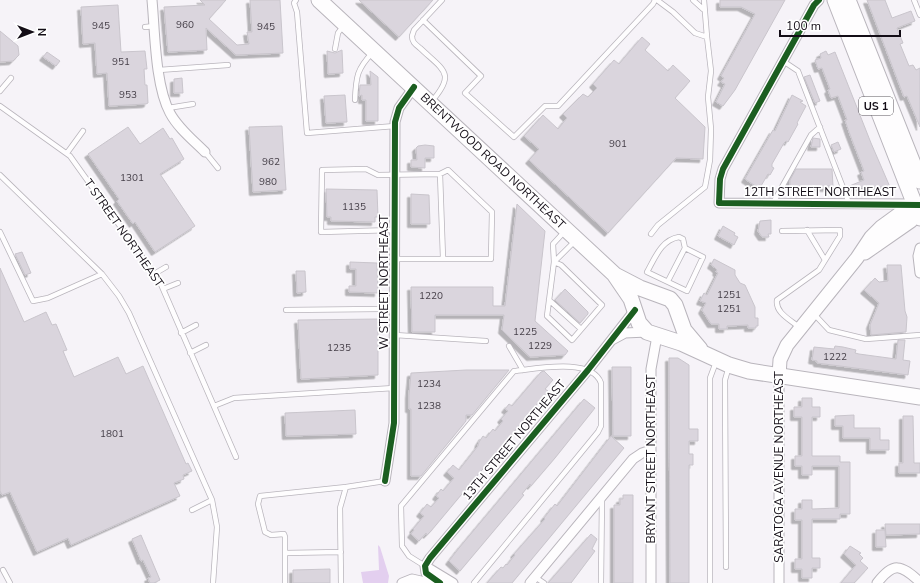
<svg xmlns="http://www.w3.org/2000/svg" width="920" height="583" viewBox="0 0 920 583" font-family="'Nunito Sans',sans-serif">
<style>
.forest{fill:#e3cfef}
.building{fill:#dad5dd;stroke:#c9c5cc;filter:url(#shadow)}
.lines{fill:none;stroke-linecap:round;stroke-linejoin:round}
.lane-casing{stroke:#b9b5bc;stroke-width:6}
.street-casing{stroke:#b9b5bc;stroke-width:11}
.secondary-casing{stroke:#b9b5bc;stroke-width:15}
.primary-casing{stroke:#b9b5bc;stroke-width:17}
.lane{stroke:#fefdfe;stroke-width:4.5}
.street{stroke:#fefdfe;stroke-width:9}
.secondary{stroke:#fefdfe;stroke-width:13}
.primary{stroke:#fefdfe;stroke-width:15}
.cycleway-casing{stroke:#fff;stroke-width:8}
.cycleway{stroke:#1b5e20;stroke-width:6}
.labels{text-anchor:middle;stroke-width:3.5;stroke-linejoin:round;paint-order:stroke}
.number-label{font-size:10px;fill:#453f48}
.shield{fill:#fff;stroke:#5a565c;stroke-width:1}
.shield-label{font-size:11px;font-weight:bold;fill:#130d16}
.street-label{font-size:12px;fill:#130d16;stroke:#fff}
</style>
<defs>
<filter id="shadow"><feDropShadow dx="-3.5" dy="3.5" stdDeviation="0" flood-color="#0004"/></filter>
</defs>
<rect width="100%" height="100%" fill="#f6f3f8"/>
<path class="forest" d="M378,545L380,547L389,576L388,583H363L361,572L379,570Z"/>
<path class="building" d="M200,0H226L209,19L237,45L249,44L247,32H252L250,0H280L283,53L236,55L206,28L207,50L168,52L164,7L205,5Z
M359,0H433L399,37Z
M720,0H785L735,90L723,106L716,102L725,84L721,82L724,78L721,76L755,14L741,7H720Z
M867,0H885L892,18L911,11L915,21L897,28L903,43L900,44L909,66L913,65L916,70L920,68V127L907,96L904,97Z
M118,5L121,52L145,51L147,69H144L145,85H147L148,103L146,104L109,106L107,73L97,74L95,43L83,44L81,7Z
M0,31L18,46L19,55L13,61L0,62Z
M642,37L650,44L645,50L668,71L673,65L690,81L675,98L705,127L703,159L676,158L608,233L529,160L539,149L524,136L543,115L558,129L567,118L563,114L583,94L588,97L597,88L593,84L614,60L619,64Z
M342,50L343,73L328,74L327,51L335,53Z
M826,51L828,55L835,52L871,143L890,187H847L864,180L861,172L864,171L849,132L845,120H847L846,117L838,96L831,98L828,90L830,89L822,68L818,69L815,60L821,58L820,54Z
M47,52L60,61L56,66L43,57Z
M370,71L378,77V121H366V100H362V95L359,96L360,85H371Z
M810,75L820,101L815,103L804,77Z
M182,78L183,93H174V79Z
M345,95L347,122L326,123L324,96Z
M792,95L803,101L800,102L806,106L797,123L798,124L788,142L786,141L784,143L772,164V167L774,168L770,175L768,174L761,186L759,185L757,187L745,179L773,130L775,131Z
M282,126L286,190L253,192L249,127Z
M128,127L140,144L163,128L170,139L172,138L184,159L160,174L195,226L155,252L135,222L133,224L117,201L119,199L88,154Z
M813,138L820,139V147H811Z
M838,142L841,149L834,152L831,145Z
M425,145L434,146V158H425V168L411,167V160H417L416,148L418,146Z
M796,169H832L833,186H827V188L796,187V186H790V180Z
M326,189L377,190L378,217H375V222L331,221V217H327Z
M411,194L429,195L430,224H411Z
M517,204L545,231L535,321L568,351L565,355L530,357L502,330L504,315H435V332H412L411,287H493V306H505Z
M771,220V234H768L769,237H762L758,231L760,221Z
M723,226L735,233L734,235L738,237L734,245L718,236Z
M22,252L31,273L25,275L15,254Z
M714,259L735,270V275L740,283L745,285L755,307V318H758V326H756V328H748V325L727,326V329H719V324H711L702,310L706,303L700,301L704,293L707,295L718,273L716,272L717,270L714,267L711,265Z
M350,262L377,263L378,293L349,292V286H356V269H350Z
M887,265H901L905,311L907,317L906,332L871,335L870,325L879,303L864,290L875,278L879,282L888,281Z
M0,268L24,322L46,312L52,325L56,324L67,350L63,351L74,377L118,357L126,374L143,366L186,464L188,463L192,471L183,475L184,479L174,483L180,496L71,545L68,538L37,552L10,492L2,495L0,491Z
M296,271H305L306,292L297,293Z
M565,289L588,312V314L580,323L555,300Z
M378,319V375L301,379L298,320Z
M898,340H905L903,360L910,361L908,375L817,363V361L812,360L814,347L834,349L835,346L843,347L856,350L855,353L859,354L896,359Z
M669,358H678L689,365V429H698V441H689V454H693V465H689V583H670Z
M612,367H631V436H613Z
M466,370H509L472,415H466V421L421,476H411V409H409V395L411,373Z
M544,371L553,380L545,389L548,391L431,531L427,535L426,533L419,541L411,534L414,530L413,529L424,516L420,513L427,504L431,507L439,498L436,496L441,489L443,491L454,478L447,472L453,465L459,470L478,446L479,442L483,436L486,438L493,429L495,431L503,421L501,419L508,411L505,409L509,404L512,406L541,372Z
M802,398H812V407H820V417H812V456H840V462H850V514H840V519H812V558H820V568H812V578H802V569H795V559H802V520H795V509H802V500H812V509L839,508V466H812V475H802V466H795V456H802V417H794V407H802Z
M584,399L595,408L555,458L531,486L530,484L522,494L524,495L460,571L449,561L459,548Z
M355,410L356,434L286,436L285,413Z
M854,415V428H880V440H889V450H870V438H843V426H835V416Z
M903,416H913L914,463H920V473H899V463H903Z
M611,436L624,448L512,583H487L501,567L503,568L506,564L507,565L515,555L514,554L545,519L544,518L555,504L557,506Z
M623,495H633V583H614V505H620V499H623Z
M885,524H920V534L886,535Z
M876,530H885L886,547H876Z
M591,534L597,539L592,549L595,551L571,583H548Z
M141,535L160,580L154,583H150L148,578L151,577L143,560L141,561L132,539Z
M850,546L861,553L859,554L863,558L860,561L868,568L854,583H841L856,565L844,554Z
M330,569V583H293V570Z"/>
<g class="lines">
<g class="lane-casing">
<path id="lane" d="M296,0L294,3L297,12L307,133L395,126
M657,0L673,12L695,33L707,37L704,0
M693,0L703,9
M914,0L920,15
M423,20L481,76L465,93L514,137L545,106H558L653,4L655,0
M145,27L155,26
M335,49L338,33L344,25
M783,61L798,71L849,203
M159,70L228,65
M0,91L11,78
M355,100C356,76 357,69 373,52
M431,102C457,73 443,70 420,48C415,44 412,42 412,36L414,30L442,0
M0,106L70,156L160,282L236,457
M168,108L193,104
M205,152L218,168
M67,153L83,131
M440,174L443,258
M0,175L102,274L119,296L129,313L212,500L217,527L213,583
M773,203L811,135L820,127
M807,230L825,260
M565,231L553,244L554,262L547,316L572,340L602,305L561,265L554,262L575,241
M782,231L840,230V236L819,270L777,300C775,313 791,320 800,328
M0,232L33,301L48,298L102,274
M651,234L658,225L705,187L710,160L711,129L708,97L711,71L707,37
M395,259H491L492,212L448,170L440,174L378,175L366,169L322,170L321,232L395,230
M154,274L166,267
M668,281L685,248L703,257L687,291L647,272C655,258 661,240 679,237L683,239L685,248
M163,289L178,283
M549,300L581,329
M286,310L379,309L395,306
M814,314L829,330L866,339L920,335
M181,333L196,325
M395,335L486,341
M509,346L523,370
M190,353L206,345
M214,406L234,398L394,388
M192,510L212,500
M285,553L341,552
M425,566L409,556L402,546L401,506L514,371C535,369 592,357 601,383V426L598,432L474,583
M726,567L725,380L729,366
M3,570L10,583
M535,577L544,583
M285,583V537L284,534L271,535L265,532L258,504L260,496L346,487L385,481
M341,583L340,508L346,487
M601,583L602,498
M710,583V378L716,362"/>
</g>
<g class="street-casing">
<path id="street" d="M152,0C155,32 155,85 170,113C178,128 193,140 205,152
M819,0L814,5L723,169L720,179L719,203L915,204
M920,248L918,256L920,273
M612,340L625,333L647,332
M779,376V583
M385,481L394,423L395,122L399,108L414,87
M425,566L453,583
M402,583L412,579L430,583
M440,583L426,573L425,566L430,558L588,370L635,310
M530,583L633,459L642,453L651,450
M651,583V369L657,336
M877,583C894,562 900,564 920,582"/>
</g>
<g class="secondary-casing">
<path id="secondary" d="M865,253L911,221L920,210
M779,376L780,360L787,345L857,258L871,237L881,227L903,211L906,209L918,212"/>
</g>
<g class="primary-casing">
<path id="primary" d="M319,0L614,274L631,299L639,323L647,332L681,343L729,365L749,371L920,397
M835,0L920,218
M848,0L920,181
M615,275L640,288L670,299L675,305L684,330L700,349"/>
</g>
<use href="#lane" class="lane"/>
<use href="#street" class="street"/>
<use href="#secondary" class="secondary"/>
<use href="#primary" class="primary"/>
<g class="cycleway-casing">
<path id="cycleway" d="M819,0L814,5L723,169L720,179L719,203L920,205
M385,481L394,423L395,122L399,108L414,87
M440,583L426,573L425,566L430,558L588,370L635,310"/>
</g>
<use href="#cycleway" class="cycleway"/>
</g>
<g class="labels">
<g class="number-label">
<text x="185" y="28">960</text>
<text x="101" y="29">945</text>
<text x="266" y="30">945</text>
<text x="121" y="65">951</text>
<text x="128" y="98">953</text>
<text x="618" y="147">901</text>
<text x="271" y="165">962</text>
<text x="132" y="181">1301</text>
<text x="268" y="185">980</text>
<text x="354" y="210">1135</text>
<text x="729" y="298">1251</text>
<text x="431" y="299">1220</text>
<text x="729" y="312">1251</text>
<text x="525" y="335">1225</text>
<text x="540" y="349">1229</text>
<text x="339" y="351">1235</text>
<text x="835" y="360">1222</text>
<text x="429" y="387">1234</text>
<text x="429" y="409">1238</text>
<text x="112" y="437">1801</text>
</g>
<rect class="shield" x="859" y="97" width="34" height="18" rx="3"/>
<g class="shield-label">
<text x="876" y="110">US 1</text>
</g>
<g class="street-label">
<text transform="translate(493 161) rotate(43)" y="4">BRENTWOOD ROAD NORTHEAST</text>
<text x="820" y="196">12TH STREET NORTHEAST</text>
<text transform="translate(124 233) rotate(55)" y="4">T STREET NORTHEAST</text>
<text transform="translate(384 282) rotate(-90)" y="4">W STREET NORTHEAST</text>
<text transform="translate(514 440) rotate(-50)" y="4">13TH STREET NORTHEAST</text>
<text transform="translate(651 459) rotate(-90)" y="4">BRYANT STREET NORTHEAST</text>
<text transform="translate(779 467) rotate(-90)" y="4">SARATOGA AVENUE NORTHEAST</text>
</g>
</g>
<g transform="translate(32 32) rotate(90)" stroke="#ffffff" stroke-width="3" paint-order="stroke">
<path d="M0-3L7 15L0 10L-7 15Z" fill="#130d16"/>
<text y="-6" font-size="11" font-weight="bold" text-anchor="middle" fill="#130d16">N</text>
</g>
<path d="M780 30v6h120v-6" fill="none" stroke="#130d16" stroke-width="2"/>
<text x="786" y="30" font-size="12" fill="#130d16" stroke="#ffffff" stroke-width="3" paint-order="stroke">100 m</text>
</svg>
